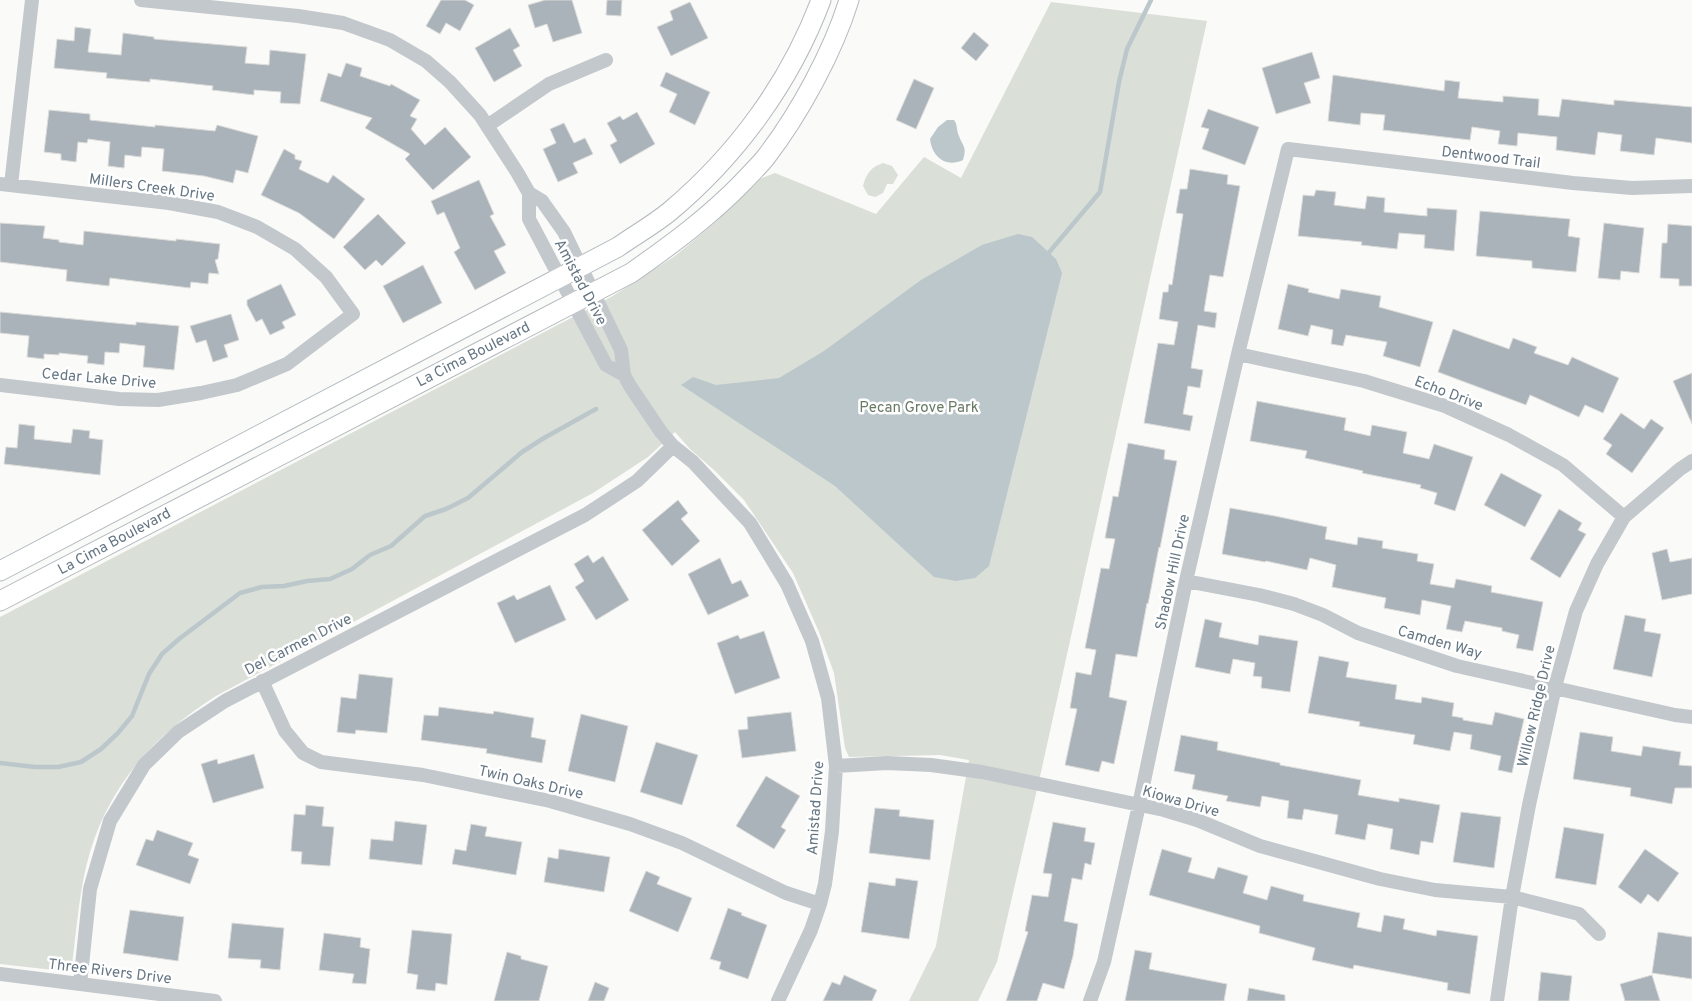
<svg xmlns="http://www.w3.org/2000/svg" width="1692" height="1001" viewBox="0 0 1692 1001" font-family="Overpass,sans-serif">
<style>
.green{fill:#dadfd7}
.water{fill:#bbc7cb}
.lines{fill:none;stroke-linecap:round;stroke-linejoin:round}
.stream{stroke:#bbc7cb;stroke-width:4.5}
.building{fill:#aab3b9;stroke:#dcdcda}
.secondary-casing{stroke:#b3babf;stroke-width:21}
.street{stroke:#c3c8cc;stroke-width:14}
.secondary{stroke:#fff;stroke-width:19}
.labels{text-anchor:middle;stroke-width:5;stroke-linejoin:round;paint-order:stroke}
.street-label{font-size:15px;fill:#657683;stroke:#fff}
.park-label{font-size:15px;fill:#687a64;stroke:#fff}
</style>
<rect width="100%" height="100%" fill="#fafaf8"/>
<path class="green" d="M1051,2L1207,21L1041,772L997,962L978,1001H909L936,946L969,760L940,755L849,757L845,748L834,673L819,632L793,573L744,500L715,471L690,449L675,432L648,457L593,493L216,696C151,737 104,791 86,867C78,901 76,937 71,972L0,964V617L611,297L675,256L717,221L757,180L775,173L876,214L924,157L961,178Z
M883,163L892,166L898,175L893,184H887L883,193L875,197L868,195L863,186C866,174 871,167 883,163Z"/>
<path class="water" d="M947,120H954C958,125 956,130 959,136C963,147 967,146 963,160C946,168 932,157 930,139L938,127Z
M1018,234L1032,237L1056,259L1062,273L989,566L975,578L956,581L934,577L835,486L681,385L693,377L716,385L779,378L824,351L921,280L982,245Z"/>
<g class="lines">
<path class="stream" d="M1046,256L1100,192L1119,82L1127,49L1151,0
M0,763L35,767H58L81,762L101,749L118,733L132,716L149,674L162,654L179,639L240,593L262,587L284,586L307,581L330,579L352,569L370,555L391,546L425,516L446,509L468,498L522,452L544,438L596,409"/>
</g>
<path class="building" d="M441,0H465L474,5L460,31L446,23L440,34L426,26Z
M545,0H572L582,33L553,42L547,24L535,28L528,5Z
M607,0H622L621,16L606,15Z
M690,2L708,38L671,56L657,27L673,20L670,11Z
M75,27L91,29L88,52L121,55L123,33L154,37V39L247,47L245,63L269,65L270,50L306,54L300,104L280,103L281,92L254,90V95L212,90L213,86L150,79V82L106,78L107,73L54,68L57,39L74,41Z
M510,28L520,46L513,50L522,66L494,82L475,48Z
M974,32L989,45L976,61L961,48Z
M1312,52L1320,78L1304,83L1311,103L1276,114L1262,68Z
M346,63L362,68L360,76L390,86L391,84L420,100L410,116L417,119L411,129L425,145L445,127L471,157L433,190L405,159L410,154L365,128L372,118L320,101L328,73L341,77Z
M666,72L710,92L695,125L669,112L677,94L660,86Z
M1333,75L1444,91L1445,80L1460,82L1458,98L1503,102V96L1539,99L1538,115L1559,117L1562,99L1614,105V100L1692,107V143L1656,138L1654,155L1620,151L1622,135L1598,132L1595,155L1556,150L1557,137L1518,133L1517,146L1498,144L1500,131L1472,127L1470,140L1383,130L1385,115L1361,113L1360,125L1328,121Z
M914,79L934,88L916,129L896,120Z
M1208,109L1259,127L1245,165L1202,149L1209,129L1201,127Z
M49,110L90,114V120L155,127V125L215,131L217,125L258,136L248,173L236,170L233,183L204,176L162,171L164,149L142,147L141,157L125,155L124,168L108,166L110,142L88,139L87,143L78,142L76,162L61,160V154L44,152Z
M637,112L655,144L620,164L610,145L617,141L607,123L620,116L623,120Z
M564,123L574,143L585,138L593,154L573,163L578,173L558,182L543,149L556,143L550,129Z
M284,149L295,155V159L302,161L299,169L328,183L333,175L365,199L334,239L299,213L261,195Z
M1190,169L1228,175L1227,184L1240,186L1223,277L1210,275L1204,311L1217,313L1215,328L1198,325L1191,368L1203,370L1200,388L1188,386L1183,414L1193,416L1190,431L1144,423L1158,343L1174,345L1178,322L1159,319L1163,292H1168L1169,284L1172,285L1183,214L1176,213L1180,189H1187Z
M479,180L494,214L490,216L506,245L494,251L506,273L475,290L454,252L460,248L444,212L437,215L431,201Z
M1316,190L1336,192L1334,205L1365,209L1367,196L1385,198L1384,212L1427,216V208L1457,210L1454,251L1424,248L1425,235L1399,233L1397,249L1361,245L1362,242L1298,236L1303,195L1314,196Z
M1480,211L1570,219L1568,236L1580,238L1576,272L1532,268V261L1476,256Z
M378,214L406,243L382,266L376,260L365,270L343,247Z
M0,223L45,226L43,238L59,240V242L83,245L84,231L176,241V239L220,244L218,259L215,260L219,274L209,273L208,284L191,282L190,288L110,278L109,286L66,281L67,270L0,262Z
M1604,223L1644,228L1639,273L1621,271L1620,280L1598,278Z
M1668,224L1692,226V286H1679V279L1660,278L1662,243H1667Z
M423,265L442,303L403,323L383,286Z
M281,284L296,315L282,322L285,328L270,335L262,319L256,322L247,305V300Z
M1288,284L1309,289L1308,292L1339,299L1341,289L1381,296L1379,307L1433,322L1420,367L1383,356L1387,342L1346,335L1343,346L1331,344L1333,330L1311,325L1308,336L1278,329Z
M0,312L136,325V322L179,326L174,370L143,367L145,346L120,343L119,353L105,352L104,365L87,363L88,356L59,353V355L44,354V359L27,357L29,336L0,333Z
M231,314L239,340L224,345L228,357L213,362L206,340L196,343L190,326Z
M1453,329L1509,349L1513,338L1537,347L1534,353L1568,365L1572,357L1619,378L1603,413L1585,405L1579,417L1530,395L1526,405L1438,372Z
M1692,373V424L1673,381Z
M1257,401L1346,418L1344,430L1370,436L1372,425L1407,432L1403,453L1429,459L1434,444L1473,457L1455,511L1434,504L1437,493L1420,488L1421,485L1362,473L1363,471L1305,458L1307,451L1250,441Z
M1621,413L1644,429L1651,419L1664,428L1632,473L1606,454L1612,445L1603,439Z
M19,424L35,426L34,439L71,443L73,429L90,431L89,438L103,440L100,475L4,464L6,447L17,448Z
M1128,443L1165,450L1164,459L1177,461L1160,548L1159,547L1148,604L1147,603L1137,657L1116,654L1109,697L1127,701L1114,764L1102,761L1099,772L1065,765L1077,709L1070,708L1076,672L1091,675L1096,650L1085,648L1101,568L1109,569L1115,539L1105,538L1113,496L1118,497Z
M1501,473L1542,495L1525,527L1484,505Z
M678,500L688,513L681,519L700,541L672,566L642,530Z
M1230,508L1275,516L1327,527L1325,539L1357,545L1358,537L1383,541L1382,548L1418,554L1417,561L1434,564L1430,584L1454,588L1456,579L1492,586L1491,592L1543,602L1533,651L1516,648L1519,635L1502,631V628L1465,621L1462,632L1446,629L1451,606L1422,600L1420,615L1384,608L1386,598L1332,587L1336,565L1310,558L1307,570L1266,561L1265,562L1222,554Z
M1559,509L1582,523L1578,530L1586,534L1560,578L1530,559Z
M1667,549L1670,562L1692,558V594L1662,600L1652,553Z
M588,555L593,563L603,556L629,600L596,620L575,587L584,581L574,564Z
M720,558L732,584L741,580L749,596L708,615L688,574Z
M550,585L566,620L515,643L497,603L514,595L517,600Z
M1625,615L1646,619L1644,631L1661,634L1652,677L1613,669Z
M1205,619L1222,623L1219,637L1258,645L1259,635L1298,641L1290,692L1261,688L1262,677L1253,676L1255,663L1233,659L1230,674L1195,667Z
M764,631L780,678L735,694L717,643L738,635L740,639Z
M1319,656L1349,662L1346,677L1397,685L1395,699L1421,703L1422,697L1454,703L1452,716L1463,718V720L1492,725L1495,712L1524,719L1512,773L1498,770L1501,756L1470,749L1472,735L1454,732L1450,751L1413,744L1415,735L1359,726L1360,722L1308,713Z
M359,674L393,678L387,733L356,730L355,734L337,732L341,697L356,699Z
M439,707L493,714L494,711L534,718L531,737L546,740L542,763L486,753L487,749L421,740L424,715L438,716Z
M791,712L796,751L742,758L738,730L748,729L747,717Z
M581,714L628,726L615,782L568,771Z
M1580,732L1613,737L1611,751L1641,756L1643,746L1681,752L1679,765L1692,766V788H1675L1672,804L1630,796L1631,788L1573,779Z
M1181,735L1218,742L1217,750L1280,763V765L1361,780L1358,795L1399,802V798L1440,805L1433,843L1421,841L1419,855L1390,849L1393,829L1368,824L1365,840L1335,834L1338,815L1304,809L1302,820L1287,818L1289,801L1262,796L1260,807L1226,801L1228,796L1192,789L1195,775L1174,771Z
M656,742L698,755L682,805L640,792Z
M254,754L264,788L213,803L201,764L217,759L218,764Z
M766,776L800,796L781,827L786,830L774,849L736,826Z
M306,805L324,807L322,826L334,827L330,866L301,864L302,852L291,851L294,814L305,815Z
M875,808L900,810L899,816L934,820L930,860L869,853Z
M1461,812L1501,817L1494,868L1453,862Z
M395,821L427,825L422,865L369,859L371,839L393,841Z
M1053,822L1086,828L1084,841L1095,843L1091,865L1085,863L1082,880L1072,878L1064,921L1078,924L1073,956L1064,989L1043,983L1037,1001H1006L1028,932L1025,931L1032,895L1048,897L1052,874L1043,873Z
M471,824L487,827L485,836L522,842L516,875L452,864L455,849L466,851Z
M1564,827L1604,834L1596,885L1555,878Z
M157,830L193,843L188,855L199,859L190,884L136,865L146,839L153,841Z
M559,849L610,857L604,892L544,882L548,857L558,859Z
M1162,849L1192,858L1188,872L1214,879L1218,867L1248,876L1243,893L1267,900L1271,886L1304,895L1303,901L1360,913L1357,927L1381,932L1384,915L1405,919L1403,929L1436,936L1437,930L1478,936L1470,994L1447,990L1448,983L1354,965L1353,969L1312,960L1315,948L1259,933L1260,926L1149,895Z
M1645,849L1679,873L1658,902L1648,894L1641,904L1618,887Z
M646,871L660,877L657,884L692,898L678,932L629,911Z
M896,878L918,881L909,939L861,932L869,882L895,886Z
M728,908L742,913L741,915L767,925L748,979L719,969L721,962L710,959Z
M130,910L184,917L178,961L123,953Z
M232,923L284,928L280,970L260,968L261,960L228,958Z
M412,930L452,934L447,985L436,983L435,991L416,989L418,975L407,973Z
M1658,932L1692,937V979L1652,973Z
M324,933L361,938L360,947L370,949L366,984L352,983L354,974L319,970Z
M1135,950L1152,953L1149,969L1227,984L1224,1001H1125Z
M507,952L521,956V959L548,966L539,1001H494Z
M1541,972L1572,976L1569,1001H1538Z
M844,975L877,990L872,1001H823L832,982L840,985Z
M1652,975L1660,1001H1625L1620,984Z
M595,982L609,988L604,1001H588Z
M1249,988L1285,995V1001H1247Z"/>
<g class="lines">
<g class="secondary-casing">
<path id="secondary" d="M0,571L618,247C635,235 653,225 669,212C736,156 790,83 821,0
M0,601L631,273C671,245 709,217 743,182C750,174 759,166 766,157C799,114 833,52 849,0"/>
</g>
<path class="street" d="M141,0L298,16L343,23L390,40L426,61L450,82L480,115L517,172L529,193V219L589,333L606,365L624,375
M487,126L549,84L606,60
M0,184L169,203L218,212L257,227L295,249L326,277L353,314L287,364L237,385L201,393L158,400L119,399L0,385
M11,185L32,0
M529,193L542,201L564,232L621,350L624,375L630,386L661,432L673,446L693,462L750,523L787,584L812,641L828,698L836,766L832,831L825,884L820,904L811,930L778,1001
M1238,354L1364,381L1445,406L1509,435L1563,465L1624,517
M1186,581L1259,595L1294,604L1323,615L1358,633L1457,666L1675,715L1692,717
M262,681L285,731L303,753L321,762L423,775L550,801L630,824L682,843L786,893L820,904
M836,766L887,763L931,765L982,772L1164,810L1197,820L1260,846L1380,879L1435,890L1512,897L1579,914L1599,934
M0,974L215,1001
M80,984L90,889L110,821L144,765L178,732L225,701L585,515L637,481L673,446
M1090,1001L1104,962L1139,805L1186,581L1238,354L1288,149L1573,183L1632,188L1692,186
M1497,1001L1512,897L1529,805L1555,687L1576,611L1597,564L1624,517L1680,469L1692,461"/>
<use href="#secondary" class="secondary"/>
</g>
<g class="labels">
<g class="street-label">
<text transform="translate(1491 157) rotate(7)" y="5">Dentwood Trail</text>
<text transform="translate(152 187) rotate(8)" y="5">Millers Creek Drive</text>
<text transform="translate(581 282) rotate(62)" y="5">Amistad Drive</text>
<text transform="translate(473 354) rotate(-27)" y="5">La Cima Boulevard</text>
<text transform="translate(99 378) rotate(5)" y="5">Cedar Lake Drive</text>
<text transform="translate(1449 393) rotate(21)" y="5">Echo Drive</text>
<text transform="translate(114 541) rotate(-28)" y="5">La Cima Boulevard</text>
<text transform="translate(1172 572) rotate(-78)" y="5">Shadow Hill Drive</text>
<text transform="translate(1440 642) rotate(16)" y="5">Camden Way</text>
<text transform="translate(298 644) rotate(-27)" y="5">Del Carmen Drive</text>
<text transform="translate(1536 706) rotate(-77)" y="5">Willow Ridge Drive</text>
<text transform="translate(531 782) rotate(13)" y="5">Twin Oaks Drive</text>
<text transform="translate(1181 801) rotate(16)" y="5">Kiowa Drive</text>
<text transform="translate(815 808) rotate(-86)" y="5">Amistad Drive</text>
<text transform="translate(110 971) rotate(7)" y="5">Three Rivers Drive</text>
</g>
<g class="park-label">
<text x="919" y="412">Pecan Grove Park</text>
</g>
</g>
</svg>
